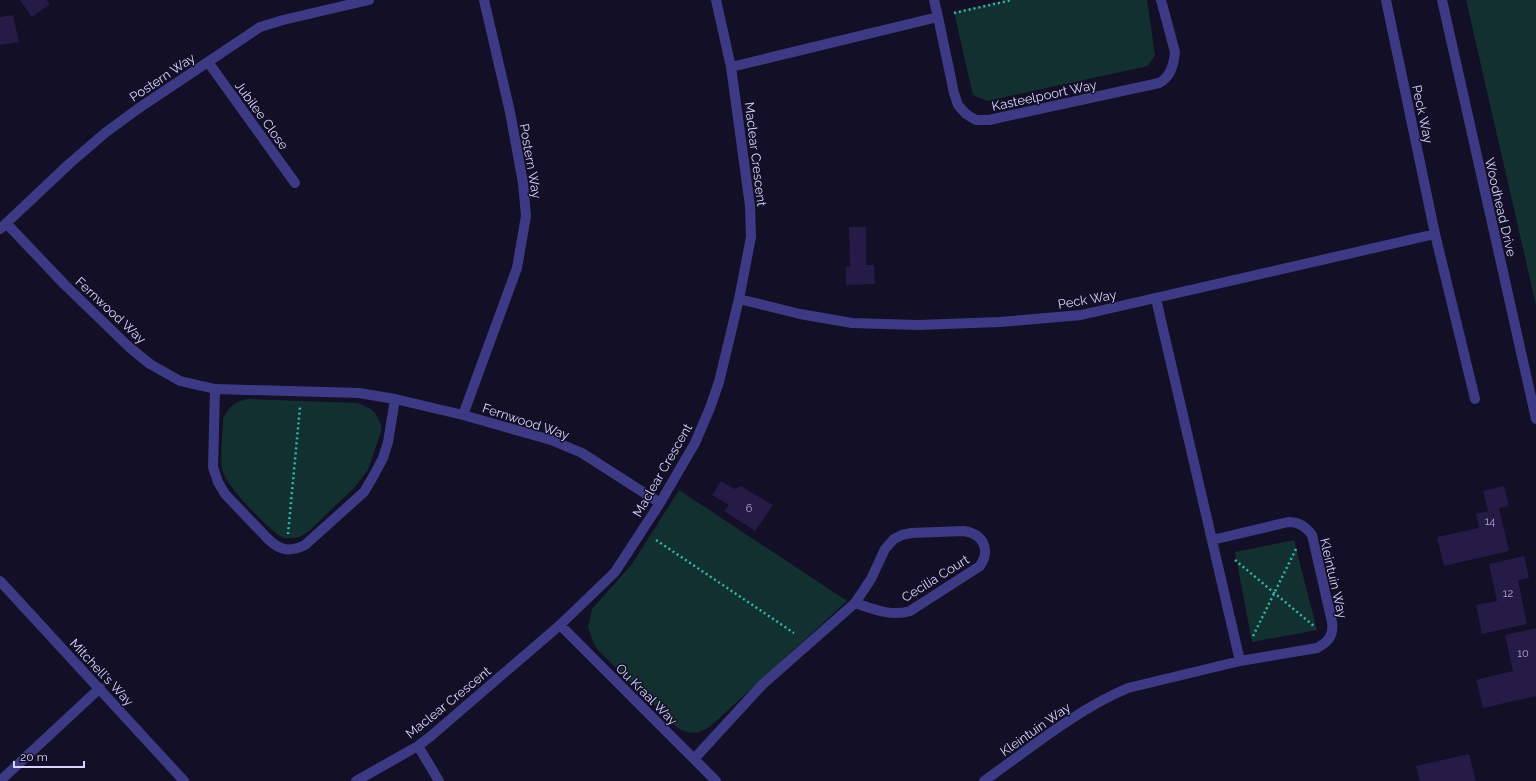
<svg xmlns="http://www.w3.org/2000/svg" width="1536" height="781" viewBox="0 0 1536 781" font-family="Raleway,sans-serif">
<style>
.green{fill:#12302f}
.building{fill:#241b47}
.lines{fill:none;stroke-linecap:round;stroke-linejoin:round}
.path{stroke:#2fb8b0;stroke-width:2.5;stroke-dasharray:2 3;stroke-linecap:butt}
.minor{stroke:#3d3a85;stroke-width:10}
.labels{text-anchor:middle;stroke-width:3;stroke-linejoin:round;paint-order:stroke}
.number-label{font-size:11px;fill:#aca6d1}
.street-label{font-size:13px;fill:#d9d4ff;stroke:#130f26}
</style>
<rect width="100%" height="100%" fill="#130f26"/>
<path class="green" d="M1006,0H1147L1155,55L1148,66L987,101L973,95L954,12Z
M1466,0H1536V305Z
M248,399L358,403L371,409L376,414L381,425V432L368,470L355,487L308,532L297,538H284L278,535C264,524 225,485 222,469C220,456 223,433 223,419C228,407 235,401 248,399Z
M679,490L847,601L713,724C700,735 687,736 674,725L599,651L594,644L588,627L592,609L632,564Z
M1294,540L1317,630L1252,642L1235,552Z"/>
<path class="building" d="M20,0H47L50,4L32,17Z
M13,15L19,42L0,45V17Z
M849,227H866V265H874L875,284L846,285V267H850Z
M721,481L735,489L741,486L773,505L755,531L724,511L729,505L712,495Z
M1504,486L1509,506L1499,508L1509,551L1444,566L1437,537L1479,528L1476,514L1488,511L1483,491Z
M1524,556L1529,578L1518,580L1527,624L1482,634L1476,605L1497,601L1489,564Z
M1536,628V696L1483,708L1476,680L1513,671L1505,635Z
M1469,754L1476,781H1420L1416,766Z"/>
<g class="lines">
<path class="path" d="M954,13L1012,0
M288,534L300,407
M656,540L794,633
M1235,560L1315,627
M1253,636L1297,547"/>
<path class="minor" d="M934,0L938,17
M1386,0L1435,234L1475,399
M1442,0L1536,419
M208,62L295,183
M731,67L938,17L954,93L958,105L966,114L976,120H989L1159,83C1171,77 1174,64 1175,52L1161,0
M6,223L65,285L129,347L150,364L180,381L215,389L359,393L395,399L463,415L551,440L582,453L660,503
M0,229L69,164L105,133L139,108L260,27L283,20L369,0
M739,299L800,314L852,323L918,325L1000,322L1081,315L1435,234
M1156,299L1240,661
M215,389L213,467L218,482L225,494L269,540C281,551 290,552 305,545L364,492L374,475L383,458L388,442L395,399
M463,415L517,268L526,216L523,183L510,112L484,0
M0,581L184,781
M560,625L716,781
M418,746L439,781
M694,759L762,685L855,603L871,579L885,549L894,539L902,535L911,533L964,531C983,534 991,549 980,566L910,611C891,617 873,609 855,603
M0,781L100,688
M356,781L418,746L431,736L560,625L615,572L660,503L695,443L710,408L719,382L739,299L751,237L750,206L731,67L716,0
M984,781C1031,748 1076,710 1128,688L1240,661L1317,648C1328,642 1334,636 1332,622L1312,535C1305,526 1299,522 1288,522L1212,540"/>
</g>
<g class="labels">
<g class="number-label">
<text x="749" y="512">6</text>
<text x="1490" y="525">14</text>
<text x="1508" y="597">12</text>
<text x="1523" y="657">10</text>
</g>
<g class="street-label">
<text transform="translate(162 77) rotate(-34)" y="5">Postern Way</text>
<text transform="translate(1044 95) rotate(-12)" y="5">Kasteelpoort Way</text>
<text transform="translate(1423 114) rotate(78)" y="5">Peck Way</text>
<text transform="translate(262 115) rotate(54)" y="5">Jubilee Close</text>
<text transform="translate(756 154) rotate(83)" y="5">Maclear Crescent</text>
<text transform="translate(531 161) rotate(80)" y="5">Postern Way</text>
<text transform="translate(1501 207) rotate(77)" y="5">Woodhead Drive</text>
<text transform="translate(1087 299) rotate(-10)" y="5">Peck Way</text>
<text transform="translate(111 310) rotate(43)" y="5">Fernwood Way</text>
<text transform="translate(526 421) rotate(18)" y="5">Fernwood Way</text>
<text transform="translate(662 470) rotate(-60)" y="5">Maclear Crescent</text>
<text transform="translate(935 578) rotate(-32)" y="5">Cecilia Court</text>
<text transform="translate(1334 578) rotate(77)" y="5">Kleintuin Way</text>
<text transform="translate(102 672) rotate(47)" y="5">Mitchell's Way</text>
<text transform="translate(647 694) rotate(45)" y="5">Ou Kraal Way</text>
<text transform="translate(448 702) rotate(-39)" y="5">Maclear Crescent</text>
<text transform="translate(1035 729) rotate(-35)" y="5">Kleintuin Way</text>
</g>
</g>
<path d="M14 761v6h70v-6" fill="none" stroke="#d9d4ff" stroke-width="2"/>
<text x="20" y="761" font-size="12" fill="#d9d4ff" stroke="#130f26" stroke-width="3" paint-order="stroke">20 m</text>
</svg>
